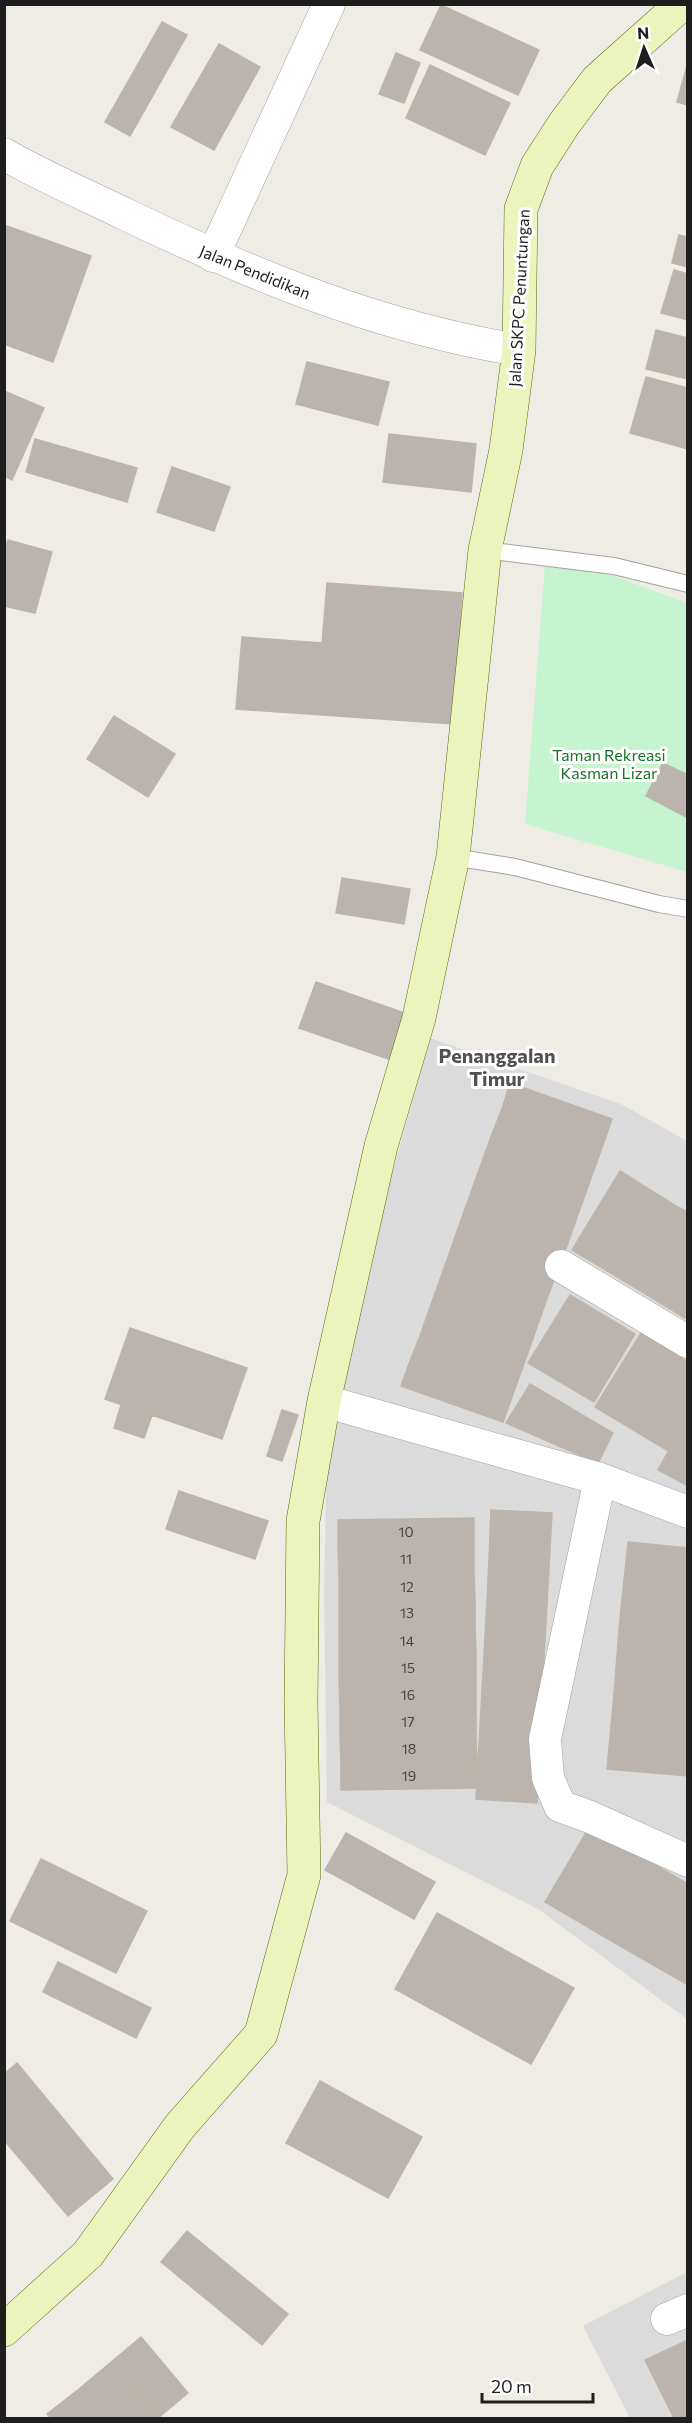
<svg xmlns="http://www.w3.org/2000/svg" width="692" height="2423" viewBox="0 0 692 2423" font-family="Commissioner,sans-serif">
<style>
.residential{fill:#dcdbdb}
.park{fill:#c5f4ce}
.building{fill:#bbb4ae;stroke:#beb4a8;stroke-width:1.5}
.lines{fill:none;stroke-linecap:round;stroke-linejoin:round}
.lane-casing{stroke:#a2a2a2;stroke-width:18}
.street-casing{stroke:#a2a2a2;stroke-width:33}
.secondary-casing{stroke:#586b0e;stroke-width:34}
.lane{stroke:#fff;stroke-width:16}
.street{stroke:#fff;stroke-width:32}
.secondary{stroke:#ebf4bd;stroke-width:33}
.labels{text-anchor:middle;stroke-width:6;stroke-linejoin:round;paint-order:stroke}
.number-label{font-size:14px;fill:#454442}
.street-label{font-size:16px;fill:#1e1e1e;stroke:#fff}
.park-label{font-size:16px;fill:#157326;stroke:#fff}
.quarter-label{font-size:20px;font-weight:bold;fill:#515151;stroke:#fff}
</style>
<rect width="100%" height="100%" fill="#eeece5"/>
<path class="residential" d="M430,1038L623,1105L687,1141V2019L538,1909L327,1802L324,1591L327,1459L374,1239Z
M687,2272V2418H630L583,2326Z"/>
<path class="park" d="M546,551L687,603V872L525,824Z"/>
<path class="building" d="M441,5L539,50L518,95L420,50Z
M162,22L187,35L130,136L105,122Z
M219,44L260,67L214,150L171,127Z
M396,53L420,63L404,103L379,94Z
M688,62V105L677,102Z
M430,65L510,103L485,155L406,118Z
M4,225L91,256L53,362L4,344Z
M679,235L688,237V267L672,263Z
M674,270L688,274V320L661,313Z
M656,330L688,338V379L646,369Z
M307,362L389,382L378,425L296,404Z
M646,377L688,388V449L630,433Z
M4,391L44,408L12,480L4,476Z
M389,434L476,444L471,492L383,482Z
M35,439L137,468L127,502L26,472Z
M172,467L230,487L214,531L157,512Z
M8,540L52,552L35,613L4,606V551Z
M327,583L462,593L453,724L236,709L242,637L322,643Z
M114,716L175,754L148,797L87,759Z
M663,763L688,775V818L646,796Z
M342,878L410,889L404,924L336,913Z
M316,982L413,1016L397,1062L299,1028Z
M510,1083L612,1119L603,1145L502,1109Z
M502,1109L603,1145L594,1170L492,1134Z
M492,1134L594,1170L585,1195L483,1159Z
M483,1159L585,1195L576,1220L474,1184Z
M620,1171L676,1206L629,1284L572,1250Z
M474,1184L576,1220L567,1246L465,1209Z
M676,1206L688,1212V1314L685,1318L629,1284Z
M465,1209L567,1246L557,1271L456,1234Z
M456,1234L557,1271L548,1296L447,1260Z
M447,1260L548,1296L539,1321L438,1285Z
M438,1285L539,1321L530,1347L429,1310Z
M570,1295L635,1334L594,1402L528,1363Z
M429,1310L530,1347L521,1372L420,1336Z
M130,1328L247,1368L222,1439L105,1399Z
M641,1333L688,1362V1416L668,1451L595,1407Z
M420,1336L521,1372L512,1397L410,1361Z
M410,1361L512,1397L503,1422L401,1386Z
M530,1384L613,1433L598,1463L506,1423Z
M121,1405L152,1415L144,1438L114,1428Z
M282,1410L298,1415L282,1461L267,1456Z
M688,1416V1486L658,1470Z
M179,1491L268,1521L255,1559L166,1529Z
M491,1510L552,1513L548,1586L488,1582Z
M474,1518V1545L338,1547V1520Z
M628,1542L688,1548V1624L620,1618Z
M474,1545V1572L339,1574L338,1547Z
M474,1572L475,1599L339,1601V1574Z
M488,1582L548,1586L544,1658L484,1655Z
M475,1599V1626L339,1628V1601Z
M620,1618L688,1624V1700L614,1694Z
M475,1626L476,1653L339,1655V1628Z
M476,1653V1680L339,1682V1655Z
M484,1655L544,1658L540,1730L480,1727Z
M476,1680V1707L340,1709L339,1682Z
M614,1694L688,1700V1776L607,1769Z
M476,1707V1735L340,1736V1709Z
M480,1727L540,1730L537,1803L476,1799Z
M476,1735L477,1762L341,1763L340,1736Z
M477,1762V1788L341,1790V1763Z
M590,1826L664,1870L620,1946L545,1902Z
M346,1833L435,1882L414,1919L325,1870Z
M41,1859L147,1911L116,1973L10,1921Z
M664,1870L688,1884V1985L620,1946Z
M437,1913L574,1988L531,2064L395,1989Z
M58,1962L151,2008L136,2038L43,1992Z
M17,2063L113,2179L68,2216L4,2140V2074Z
M320,2081L422,2137L388,2198L286,2143Z
M187,2231L288,2314L262,2345L161,2262Z
M141,2337L188,2393L158,2418L110,2363Z
M688,2340V2418H674L645,2360Z
M110,2363L156,2418H104L79,2389Z
M79,2389L104,2418H51L47,2414Z"/>
<g class="lines">
<g class="lane-casing">
<path id="lane" d="M485,550L614,566L688,584
M453,857L515,867L659,904L688,909"/>
</g>
<g class="street-casing">
<path id="street" d="M4,154C44,177 86,195 127,215C252,275 381,328 519,350
M213,256L329,4
M561,1266L688,1342
M324,1401L600,1479L688,1512
M600,1479L545,1739L548,1778L560,1806L590,1817L688,1861
M667,2319L688,2310"/>
</g>
<g class="secondary-casing">
<path id="secondary" d="M4,2330L88,2254L180,2126L261,2034L304,1875L301,1702L303,1521L324,1401L381,1146L419,1018L453,857L485,550L506,450L519,350L521,209L537,166L564,124L597,80L682,4"/>
</g>
<use href="#lane" class="lane"/>
<use href="#street" class="street"/>
<use href="#secondary" class="secondary"/>
</g>
<g class="labels">
<g class="number-label">
<text x="406" y="1537">10</text>
<text x="406" y="1564">11</text>
<text x="407" y="1592">12</text>
<text x="407" y="1618">13</text>
<text x="407" y="1646">14</text>
<text x="408" y="1673">15</text>
<text x="408" y="1700">16</text>
<text x="408" y="1727">17</text>
<text x="409" y="1754">18</text>
<text x="409" y="1781">19</text>
</g>
<g class="street-label">
<text transform="translate(255 272) rotate(22)" y="6">Jalan Pendidikan</text>
<text transform="translate(519 298) rotate(-87)" y="6">Jalan SKPC Penuntungan</text>
</g>
<g class="park-label">
<text x="609" y="761">Taman Rekreasi<tspan x="609" dy="18">Kasman Lizar</tspan></text>
</g>
<g class="quarter-label">
<text x="497" y="1063">Penanggalan<tspan x="497" dy="23">Timur</tspan></text>
</g>
</g>
<rect width="692" height="2423" fill="none" stroke="#1e1e1e" stroke-width="12"/>
<g transform="translate(644 48) rotate(357)" stroke="#ffffff" stroke-width="4.5" paint-order="stroke">
<path d="M0-4.5L10 22L0 15L-10 22Z" fill="#1e1e1e"/>
<text y="-9" font-size="16" font-weight="bold" text-anchor="middle" fill="#1e1e1e">N</text>
</g>
<path d="M482 2393v9h111v-9" fill="none" stroke="#1e1e1e" stroke-width="3"/>
<text x="491" y="2393" font-size="18" fill="#1e1e1e" stroke="#ffffff" stroke-width="4.5" paint-order="stroke">20 m</text>
</svg>
